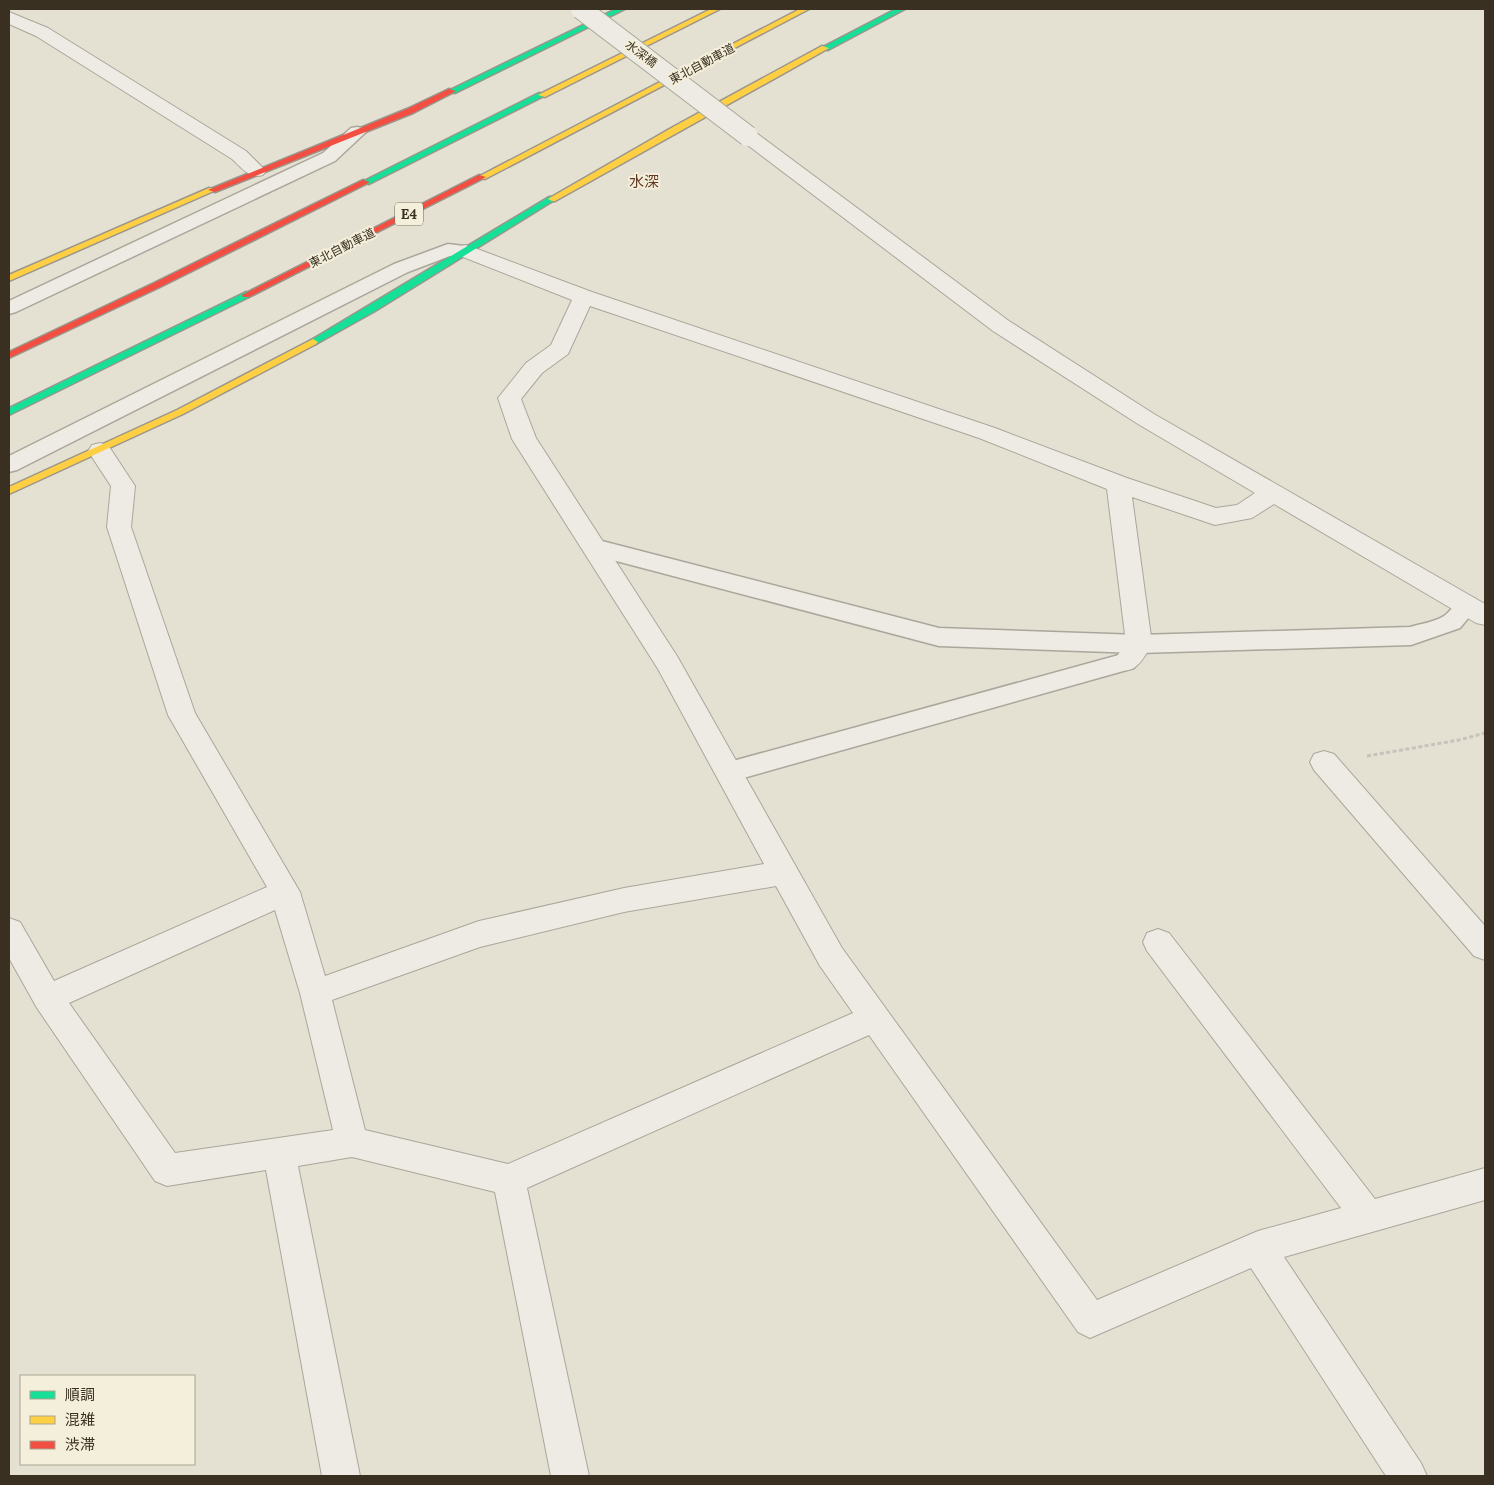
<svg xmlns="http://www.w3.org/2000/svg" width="1494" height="1485" viewBox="0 0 1494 1485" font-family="Lora,'Noto Sans JP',serif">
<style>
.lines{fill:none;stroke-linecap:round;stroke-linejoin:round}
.lane-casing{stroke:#aaa69b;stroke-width:3}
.street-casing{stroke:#aaa69b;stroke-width:2}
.fast-casing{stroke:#9a968b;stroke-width:3}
.slow-casing{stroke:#9a968b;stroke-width:3}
.jam-casing{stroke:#9a968b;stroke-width:3}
.path{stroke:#c6c3ba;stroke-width:3;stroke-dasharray:4 2.5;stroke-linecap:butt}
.lane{fill:#edebe3;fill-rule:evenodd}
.street{fill:#edebe3;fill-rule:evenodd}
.fast{fill:#16e098;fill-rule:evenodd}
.slow{fill:#ffcf43;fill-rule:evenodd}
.jam{fill:#f24e42;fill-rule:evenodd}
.street-bridge-casing{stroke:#aaa69b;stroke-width:22;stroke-linecap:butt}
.street-bridge{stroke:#edebe3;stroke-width:20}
.labels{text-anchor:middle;stroke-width:4;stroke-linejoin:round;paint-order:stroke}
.far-street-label{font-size:12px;fill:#3a3022;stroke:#f4efda}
.shield{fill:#f4efda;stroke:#726959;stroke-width:1}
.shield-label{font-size:14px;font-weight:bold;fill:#3a3022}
.far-quarter-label{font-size:15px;fill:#633825;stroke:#f4efda}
</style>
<rect width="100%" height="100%" fill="#e4e1d3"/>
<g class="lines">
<g class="lane-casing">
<path id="lane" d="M357,127L363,128L366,132L335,161L16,312L9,314V301L323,153L351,128Z
M448,244L472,247L475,251L472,255L450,256L408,272L17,470L9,472V456L394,264Z
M594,539L939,628L1139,635L1410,627C1420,624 1435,622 1444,616C1457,607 1455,593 1475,599L1479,605L1460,628L1411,645L1139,653L939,646L586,553L583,547L586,541Z
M1126,653L1134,656L1138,662L1134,668L729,782L720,779L716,772L720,765L729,762Z"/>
</g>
<g class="street-casing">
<path id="street" d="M9,12L48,28L246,151L266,171L263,175C249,179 242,168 232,159L36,36L9,24Z
M748,130L755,132L1009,321L1154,414L1485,604V625L1476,623L1274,504L1252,518L1215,525L1132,497L1152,644C1143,659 1136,675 1117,669L1113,662L1126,643L1107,489L979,438L590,306L568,354L542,373L521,399L536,438L677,656L842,948L1097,1300L1258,1231L1341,1208L1147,951L1143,942L1147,933L1158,929L1169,933L1375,1199L1485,1168V1200L1284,1257L1421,1463L1427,1476H1386L1251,1268L1090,1338L1078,1332L869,1035L527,1188L589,1476H551L495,1192L352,1157L298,1166L360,1476H322L266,1170L167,1186L155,1181L37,1008L9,958V918L20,922L54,981L267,887L168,715L107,527L111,486L88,451L92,445L100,443L108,445L135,486L131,527L195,713L300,892L325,976L479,921L624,888L764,864L658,669L512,439L498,398L526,363L551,345L572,300L458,255L455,251L458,247L465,245L472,247L592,292L995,428L1127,478L1216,508L1237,505L1255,493L1138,424L993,331L741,140L738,136L741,132ZM776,886L820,966L853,1013L508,1164L365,1130L332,1000L480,947L624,912ZM275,910L300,993L333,1130L175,1153L69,1003Z
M1324,751L1334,754L1485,926V960L1474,956L1314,770L1310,762L1314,754Z"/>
</g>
<g class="fast-casing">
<path id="fast" d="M616,9H625L455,93L448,91Z
M896,9H905L828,50L821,48Z
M539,93L546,95L369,184L362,182Z
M549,197H552L556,199L375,311L316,344L313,345L308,342Z
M246,292L249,293V297L9,415V408Z"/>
</g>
<g class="slow-casing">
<path id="slow" d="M711,9H720L545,97L538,95Z
M800,9H809L485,179L478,177Z
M822,46L829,48L555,201H552L548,199L673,127Z
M209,188L216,190L9,281V275Z
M313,339L318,342L316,344L183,414L9,494V487L177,410Z"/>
</g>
<g class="jam-casing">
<path id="jam" d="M449,89L456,91L413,113L215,192L208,190L407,109Z
M479,175L486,177L249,297H243L242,295Z
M363,180L370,182L160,287L9,358V352L154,283Z"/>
</g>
<path class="path" d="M1367,756L1459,740L1485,733"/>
<use href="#lane" class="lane"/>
<use href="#street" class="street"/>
<use href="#fast" class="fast"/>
<use href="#slow" class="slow"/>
<use href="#jam" class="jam"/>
<g class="street-bridge-casing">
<path id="street-bridge" d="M581,9L748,136"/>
</g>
<use href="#street-bridge" class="street-bridge"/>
</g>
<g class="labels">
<g class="far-street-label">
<text transform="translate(641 54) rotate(37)" y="4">水深橋</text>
<text transform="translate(702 64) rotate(-28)" y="4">東北自動車道</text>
<text transform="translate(342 248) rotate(-27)" y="4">東北自動車道</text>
</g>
<rect class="shield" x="395" y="202.5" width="28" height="23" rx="4"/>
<g class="shield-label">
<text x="409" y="219">E4</text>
</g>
<g class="far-quarter-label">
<text x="644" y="187">水深</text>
</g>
</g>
<rect width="1494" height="1485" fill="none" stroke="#3a3022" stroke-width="20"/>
<rect x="20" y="1375" width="175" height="90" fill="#f4efda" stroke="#aaa390"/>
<rect x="30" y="1391" width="25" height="8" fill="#16e098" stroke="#aaa390"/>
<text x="65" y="1400" font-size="15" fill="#3a3022">順調</text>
<rect x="30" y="1416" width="25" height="8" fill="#ffcf43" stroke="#aaa390"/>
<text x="65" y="1425" font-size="15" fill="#3a3022">混雑</text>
<rect x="30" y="1441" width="25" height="8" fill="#f24e42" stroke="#aaa390"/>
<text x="65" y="1450" font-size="15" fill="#3a3022">渋滞</text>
</svg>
